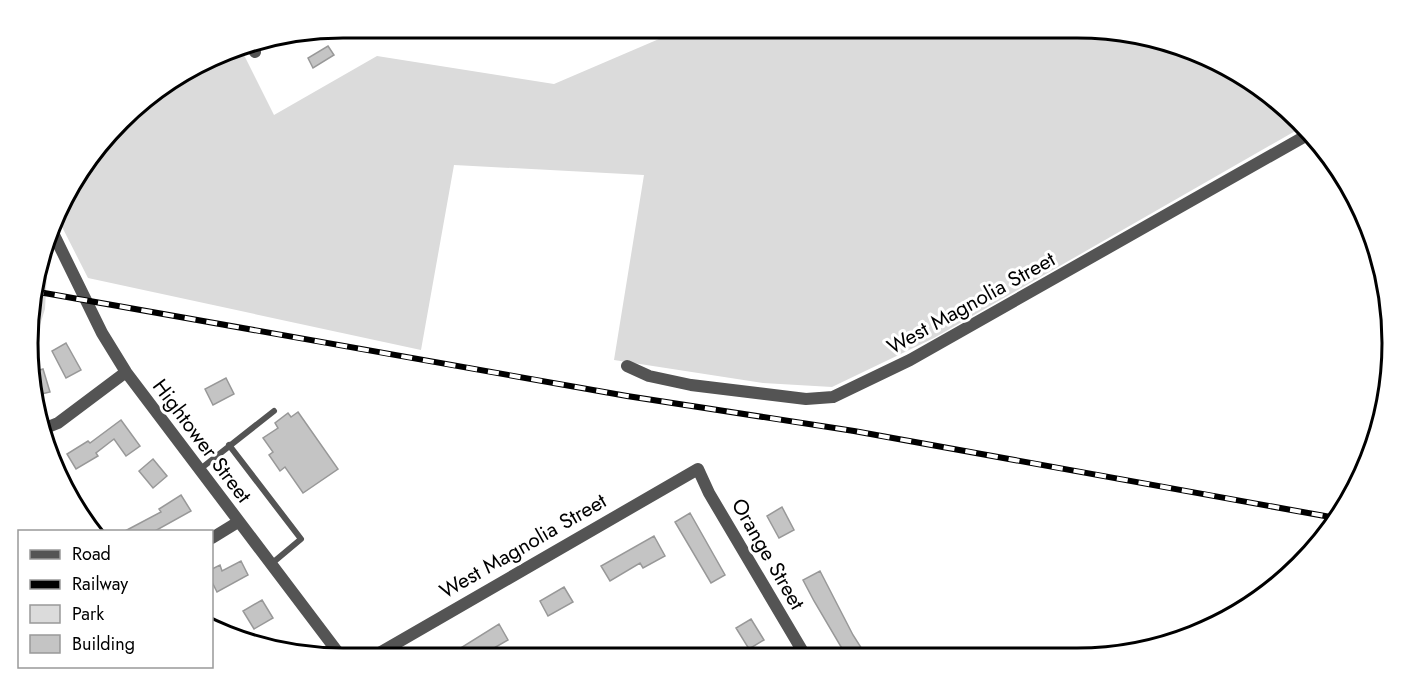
<svg xmlns="http://www.w3.org/2000/svg" width="1419" height="686" viewBox="0 0 1419 686" font-family="Jost,sans-serif">
<style>
.green{fill:#dbdbdb}
.building{fill:#c4c4c4;stroke:#989898;stroke-width:1.5}
.lines{fill:none;stroke-linecap:round;stroke-linejoin:round}
.service{stroke:#545454;stroke-width:6}
.minor{stroke:#545454;stroke-width:12}
.rail-casing{stroke:#000;stroke-width:6}
.rail{stroke:#fff;stroke-width:4;stroke-dasharray:11;stroke-linecap:butt}
.labels{text-anchor:middle;stroke-width:6;stroke-linejoin:round;paint-order:stroke}
.street-label{font-size:21px;fill:#000;stroke:#fff}
.rim{fill:none;stroke:#000;stroke-width:3}
</style>
<rect width="100%" height="100%" fill="#fff"/>
<path class="green" d="M687,27H1076L1197,51L1300,120L1304,126L934,338L832,387L763,383L614,360L644,175L454,165L421,350L88,278L57,217L70,185L150,93L239,45L274,115L377,56L554,84Z
M46,248L48,253L45,309L36,338L31,340L33,281Z"/>
<path class="building" d="M328,46L334,55L313,68L308,58Z
M66,343L81,370L66,378L52,351Z
M43,369L50,392L37,395L36,389L31,390L30,373Z
M226,378L234,394L213,405L205,389Z
M298,412L338,469L303,493L285,467L280,471L269,455L273,452L263,438L278,428L275,423L288,413L291,417Z
M121,420L140,446L126,456L114,439L96,453L98,456L76,469L67,454L88,441L90,443Z
M153,459L167,476L153,488L139,471Z
M181,495L191,511L155,531H125L161,512L159,509Z
M782,507L794,530L779,538L767,516Z
M690,513L725,575L711,583L675,522Z
M654,536L665,556L643,568L640,563L610,581L601,566Z
M241,561L248,575L217,592L212,582V569L220,565L222,571Z
M820,571L853,635L867,657H847L814,601L803,580Z
M564,587L573,602L548,616L540,601Z
M262,600L273,618L254,629L243,611Z
M751,619L764,640L749,649L736,628Z
M499,624L508,640L475,659H443Z"/>
<g class="lines">
<path class="service" d="M393,27L402,32L424,27
M229,445L301,539L270,565
M199,470L274,411"/>
<path class="minor" d="M250,42L255,52
M52,231L102,333L126,372L343,659
M627,366L649,376L691,385L806,399L833,397L910,360L1309,134
M43,429L58,423L126,372
M212,538L238,522
M369,659L698,469L709,493L806,657"/>
<g class="rail-casing">
<path id="rail" d="M33,291L627,396L854,431L1336,518"/>
</g>
<use href="#rail" class="rail"/>
</g>
<g class="labels">
<g class="street-label">
<text transform="translate(971 303) rotate(-29)" y="7">West Magnolia Street</text>
<text transform="translate(202 441) rotate(53)" y="7">Hightower Street</text>
<text transform="translate(523 546) rotate(-30)" y="7">West Magnolia Street</text>
<text transform="translate(768 554) rotate(60)" y="7">Orange Street</text>
</g>
</g>
<path d="M0 0H1419V686H0ZM343 38H1077A305 305 0 0 1 1382 343V343A305 305 0 0 1 1077 648H343A305 305 0 0 1 38 343V343A305 305 0 0 1 343 38Z" fill="#fff" fill-rule="evenodd"/>
<path class="rim" d="M343 38H1077A305 305 0 0 1 1382 343V343A305 305 0 0 1 1077 648H343A305 305 0 0 1 38 343V343A305 305 0 0 1 343 38Z"/>
<rect x="18" y="530" width="195" height="138" fill="#ffffff" stroke="#999999" stroke-width="1.5"/>
<rect x="30" y="550" width="30" height="9" fill="#545454" stroke="#999999" stroke-width="1.5"/>
<text x="72" y="560" font-size="18" fill="#000000">Road</text>
<rect x="30" y="580" width="30" height="9" fill="#000000" stroke="#999999" stroke-width="1.5"/>
<text x="72" y="590" font-size="18" fill="#000000">Railway</text>
<rect x="30" y="605" width="30" height="18" fill="#dbdbdb" stroke="#999999" stroke-width="1.5"/>
<text x="72" y="620" font-size="18" fill="#000000">Park</text>
<rect x="30" y="635" width="30" height="18" fill="#c4c4c4" stroke="#999999" stroke-width="1.5"/>
<text x="72" y="650" font-size="18" fill="#000000">Building</text>
</svg>
